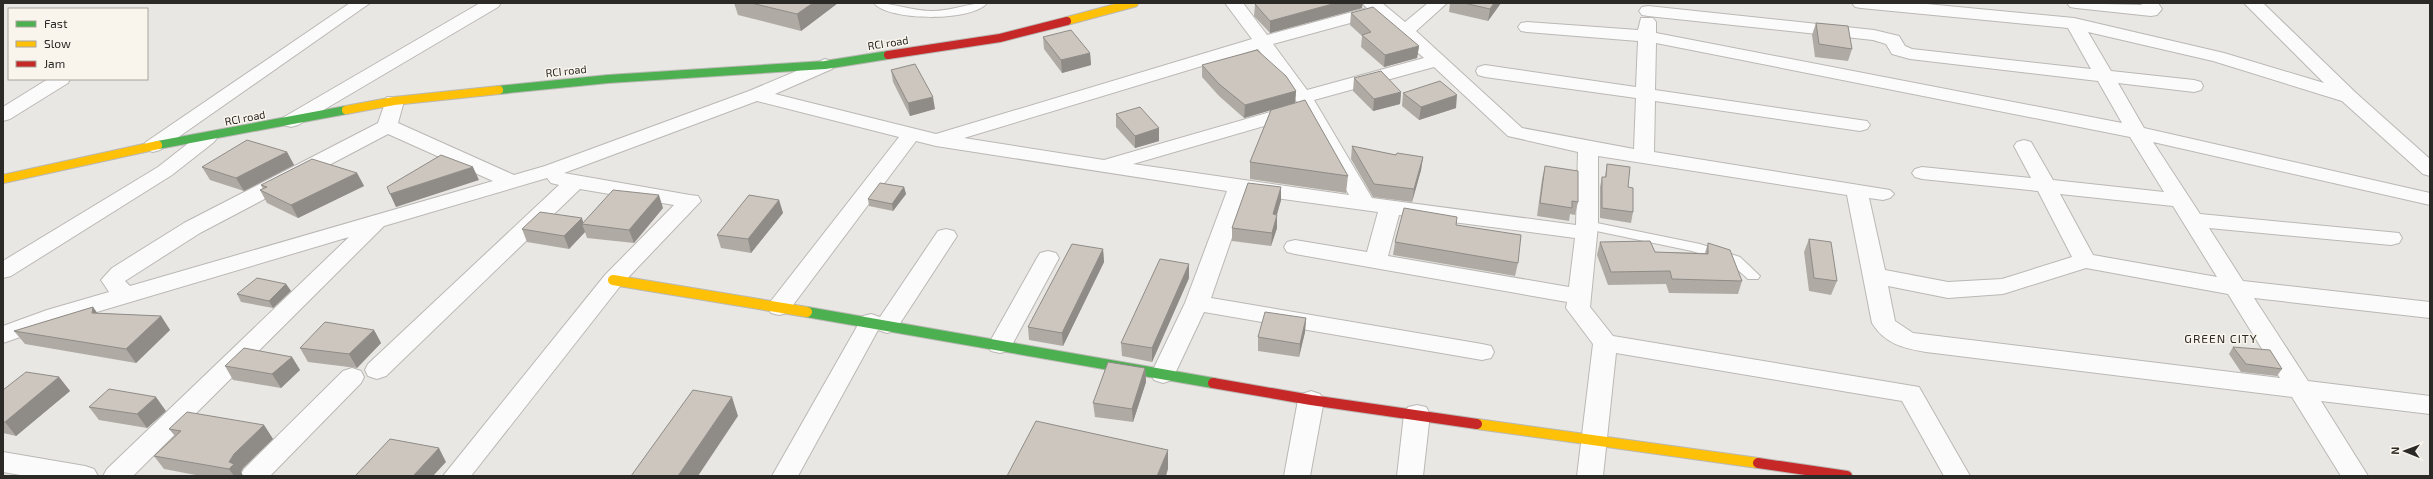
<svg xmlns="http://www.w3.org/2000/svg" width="2433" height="479" viewBox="0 0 2433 479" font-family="'Exo 2',sans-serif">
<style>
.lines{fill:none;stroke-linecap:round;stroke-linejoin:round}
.lane-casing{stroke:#bab8b5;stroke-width:2}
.street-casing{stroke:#bab8b5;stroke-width:2}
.fast-far1-casing{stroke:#bab8b5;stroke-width:10}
.fast-casing{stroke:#bab8b5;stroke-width:12}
.slow-far1-casing{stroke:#bab8b5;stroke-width:10}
.slow-casing{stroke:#bab8b5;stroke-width:12}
.jam-far1-casing{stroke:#bab8b5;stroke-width:10}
.jam-casing{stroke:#bab8b5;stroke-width:12}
.lane{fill:#fcfbfb;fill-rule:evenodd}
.street{fill:#fcfbfb;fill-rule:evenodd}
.fast-far1{stroke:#4caf50;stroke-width:8}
.fast{stroke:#4caf50;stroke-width:10}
.slow-far1{stroke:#ffc107;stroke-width:8}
.slow{stroke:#ffc107;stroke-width:10}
.jam-far1{stroke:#c62828;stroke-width:8}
.jam{stroke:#c62828;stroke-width:10}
.wall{fill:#afaaa4}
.shaded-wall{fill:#8f8b86}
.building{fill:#ccc6bf;stroke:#8f8b86}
.labels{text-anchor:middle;stroke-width:3;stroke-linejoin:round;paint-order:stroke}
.street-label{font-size:11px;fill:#2c2a27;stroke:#f9f5ed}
.neighbourhood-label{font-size:12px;letter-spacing:1px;fill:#2c2a27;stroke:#f9f5ed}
</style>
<rect width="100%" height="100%" fill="#e9e7e3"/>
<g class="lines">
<g class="lane-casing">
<path id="lane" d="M874,3C894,3 912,11 932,11C952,11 968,3 987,3C973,22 887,21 874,3Z
M1587,221L1700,244L1740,257L1760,276L1758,279H1748L1730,263L1692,251L1582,228L1580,225Z"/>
</g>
<g class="street-casing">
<path id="street" d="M350,3H370L160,150L153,152L146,150L143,146L146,142Z
M480,3H501L498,7L298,125L291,127L284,125L281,121L284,117Z
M1225,3H1243L1267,35L1367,8L1362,3H1382L1405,22L1428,3H1447L1416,31L1522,128L1634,149L1636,98L1485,77L1478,75L1476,71L1478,67L1485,65L1636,87L1638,41L1527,32L1521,31L1518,27L1521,23L1527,22L1638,30L1641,18H1653L1656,22V33L2122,123L2098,81L1910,59L1892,54L1886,44L1873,40L1648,16L1642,15L1639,11L1642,7L1648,6L1874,30L1899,36L1905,46L1912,49L2091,69L2068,28L1861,8L1855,7L1852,3H1916L2074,18L2224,53L2324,83L2244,3H2263L2356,93L2430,159V176L2423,174L2342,101L2213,61L2088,32L2111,71L2194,80L2201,82L2203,86L2201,90L2194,92L2118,83L2144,128L2430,193V205L2153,142L2200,214L2399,233L2402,238L2399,243L2391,245L2209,228L2243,281L2430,302V318L2254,298L2308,381L2430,396V414L2321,401L2368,476H2341L2292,397L1926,352C1903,348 1885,344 1872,323L1847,195L1598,156V225L1590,307L1613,336L1919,387L1970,476H1944L1902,401L1616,353L1603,476H1577L1593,344L1566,308L1567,302L1295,254L1287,252L1284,247L1287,242L1295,240L1367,252L1378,212L1247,194L1211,298L1482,344L1491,346L1494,352L1491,358L1482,360L1204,312L1172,380L1163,383L1154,380L1151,374L1185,303L1227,191L936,146L916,141L787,313L779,315L771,313L767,307L771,301L899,137L757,101L564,173L690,195L698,196L701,201L621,285L471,476H443L605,275L674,205L580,189L386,376L377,379L368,376L365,370L368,364L559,185L551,183L547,178L384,226L133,476H103L107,469L349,237L63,322L3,343V326L47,310L109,292L101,280L112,268L184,223L378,123L387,97H401L404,101L398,123L514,175L545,166L749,91L825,59L832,61L834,65L832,69L775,94L936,134L1252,39ZM1376,16L1424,58L1307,90L1273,44ZM1656,43L2130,137L2164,192L2053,180L2031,142L2024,140L2017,142L2014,146L2031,178L1922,167L1915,169L1912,173L1915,177L1922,179L2038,191L2072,257L2002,279L1948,282L1885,270L1869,198L1883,200L1890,198L1894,194L1890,190L1654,152L1655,101L1860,131L1867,129L1870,125L1867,121L1655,90ZM1258,49L1300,106L1288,107L1104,160L964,138ZM1434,67L1508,136L1578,152L1576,225L1372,198L1314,100ZM1304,113L1349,195L1133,164L1302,115ZM388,134L493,181L130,286L125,281L200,233ZM2060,194L2173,206L2217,277L2093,255ZM1399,215L1575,238L1569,287L1388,256ZM2086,268L2228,294L2280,378L1913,333L1895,321L1888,286L1948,298L2003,294Z
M2067,3L2142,5L2140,3H2158L2162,9L2157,15L2151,16L2076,8L2070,7Z
M48,79H70L68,83L10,119L3,121V107Z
M207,132L214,134L217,138L214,142L172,175L11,276L3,278V261L158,167L200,134Z
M946,229L954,231L957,236L895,331L887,333L878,330L798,476H772L863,316L871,314L880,317L938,231Z
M1048,251L1056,253L1059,258L1012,345L1009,351L1000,353L991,351L988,345L1037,258L1040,253Z
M352,368L361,371L364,377L361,383L270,476H240L244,469L343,371Z
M1311,391L1320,394L1324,400L1310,476H1284L1298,400L1302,394Z
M1417,405L1426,407L1430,414L1423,476H1397L1404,414L1408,407Z
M3,452L85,466L94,469L98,476H26L3,472Z"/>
</g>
<g class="fast-far1-casing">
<path id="fast-far1" d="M499,90L608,79L825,65L888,55
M158,145L346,110"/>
</g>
<g class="fast-casing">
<path id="fast" d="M807,312L1213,383"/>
</g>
<g class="slow-far1-casing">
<path id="slow-far1" d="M1067,21L1134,3
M346,110L394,101L499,90
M3,179L158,145"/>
</g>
<g class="slow-casing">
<path id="slow" d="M613,280L807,312
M1477,424L1758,463"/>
</g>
<g class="jam-far1-casing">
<path id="jam-far1" d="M888,55L1000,38L1067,21"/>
</g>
<g class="jam-casing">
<path id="jam" d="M1213,383L1311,400L1477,424
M1758,463L1847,476"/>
</g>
<use href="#lane" class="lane"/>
<use href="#street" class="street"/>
<use href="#fast-far1" class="fast-far1"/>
<use href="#fast" class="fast"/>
<use href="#slow-far1" class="slow-far1"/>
<use href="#slow" class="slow"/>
<use href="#jam-far1" class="jam-far1"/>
<use href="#jam" class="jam"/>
</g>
<path class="wall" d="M734,3H838L801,31L738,15Z
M1450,3H1501L1488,21L1449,12Z
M1255,4L1362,8L1270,33L1254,16Z
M1351,13L1419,46L1417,58L1384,67L1361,47L1362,36L1350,25Z
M1816,23L1852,49L1848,61L1815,57L1812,35Z
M1043,37L1090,53L1091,65L1062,73L1044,49Z
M1202,65L1296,91L1295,103L1348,176L1346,193L1250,179V162L1271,110L1244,118L1219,96L1202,77Z
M891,70L935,109L910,116L893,82Z
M1354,78L1401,92L1400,104L1373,111L1353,91Z
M1403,93L1456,108L1419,120L1402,106Z
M1116,114L1159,141L1135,148L1116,127Z
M1352,146L1396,155L1423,157L1421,170L1412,202L1373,197L1351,159Z
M287,152L294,165L244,191L210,180L202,167Z
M1607,164L1628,187L1633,212L1631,223L1600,218V187L1602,177H1605Z
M1545,166L1578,202L1575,215L1570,214L1569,221L1537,216L1542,179Z
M357,173L364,186L298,218L267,203L260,190L263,189L261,185Z
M904,187L906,194L893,211L869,206L868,199Z
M779,200L783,213L751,253L721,248L717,235Z
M1281,200L1277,215V228L1271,246L1232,241V228Z
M663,208L634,243L587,238L585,232L569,249L527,242L522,229L583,223Z
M1456,225L1518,263L1515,276L1393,255L1395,242Z
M1809,239L1837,281L1831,295L1809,291L1804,252Z
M1600,242L1655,252L1705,253L1708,243L1742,281L1738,294L1669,293L1666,284L1608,285L1597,255Z
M1103,249L1104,262L1063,346L1029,340L1028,327Z
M1189,278L1152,362L1122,356L1121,343Z
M286,284L291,291L273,308L241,302L237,294Z
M93,307L97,313L161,316L170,330L136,363L25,344L14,331Z
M1306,318L1305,332L1299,357L1258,351V337Z
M374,330L381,343L357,368L308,362L300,348Z
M2233,347L2282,369L2277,376L2241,372L2229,354Z
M292,357L300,370L281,388L233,380L225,366Z
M1145,368L1146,382L1133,422L1095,417L1093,403Z
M59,377L70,391L16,436L3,433V390Z
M89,407L166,411L147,428L99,420Z
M264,425L273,439L243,468L241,472L243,476H201L164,469L154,456L175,436L169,429Z"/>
<path class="shaded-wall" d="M813,3H838L801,31L797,14Z
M1336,3H1363L1362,8L1270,33V21Z
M1494,3H1501L1488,21L1490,9Z
M1419,46L1417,58L1384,67L1385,55Z
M1090,53L1091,65L1062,73L1061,60Z
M1296,91L1295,103L1244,118L1245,105Z
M1401,92L1400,104L1373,111L1374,99Z
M1457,95L1456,108L1419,120L1421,107Z
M933,97L935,109L910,116L908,103Z
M1159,128V141L1135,148V136Z
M287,152L294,165L244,191L236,178Z
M1423,157L1421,170L1412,202L1414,189Z
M473,167L479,180L396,207L390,194Z
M357,173L364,186L298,218L291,205Z
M904,187L906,194L893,211L892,204Z
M1281,187V200L1273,227V214Z
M659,195L663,208L634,243L629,230Z
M779,200L783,213L751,253L748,239Z
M1277,215V228L1271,246L1272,233Z
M582,218L584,225L582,224L585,232L569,249L564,236Z
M1103,249L1104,262L1063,346L1062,333Z
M1189,264V278L1152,362V348Z
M286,284L291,291L273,308L269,301Z
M93,307L103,321L92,313Z
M161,316L170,330L136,363L126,349Z
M1306,318L1305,332L1299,357L1300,344Z
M374,330L381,343L357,368L349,354Z
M292,357L300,370L281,388L272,374Z
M1145,368L1146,382L1133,422L1132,409Z
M59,377L70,391L16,436L5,422Z
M156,397L166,411L147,428L137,414Z
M732,397L738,416L698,476H678Z
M264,425L273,439L243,468L241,472L243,476H234L229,469V462L234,454Z
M439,448L446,462L433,476H413Z
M1168,450V469L1166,476H1157Z"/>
<path class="building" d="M751,3H813L797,14Z
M1257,3H1336L1270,21L1255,4Z
M1464,3H1494L1490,9Z
M1373,7L1419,46L1385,55L1362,35L1371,32L1351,13Z
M1816,23L1848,26L1852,49L1819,44Z
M1071,30L1090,53L1061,60L1043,37Z
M1257,50L1286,76L1296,91L1245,105L1219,84L1202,65Z
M915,64L933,97L908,103L891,70Z
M1381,71L1401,92L1374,99L1354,78Z
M1440,81L1457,95L1421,107L1403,93Z
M1305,100L1348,176L1250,162L1271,110Z
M1140,107L1159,128L1135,136L1116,114Z
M247,140L287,152L236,178L202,167Z
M1352,146L1396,155L1397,153L1423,157L1414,189L1374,184Z
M441,155L473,167L390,194L387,187Z
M312,159L357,173L291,205L260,190L267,187L261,185Z
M1607,164L1630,167L1628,187L1633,188V212L1602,208V177H1606Z
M1545,166L1578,171V202L1572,201V208L1540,203Z
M880,183L904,187L892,204L868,199Z
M1248,183L1281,187L1273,214L1277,215L1272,233L1232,228Z
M613,190L659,195L629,230L582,224Z
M749,195L779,200L748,239L717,235Z
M1404,208L1457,217L1456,225L1521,235L1518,263L1395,242Z
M540,212L582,218L564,236L522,229Z
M1809,239L1831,242L1837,281L1814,278Z
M1650,241L1655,252L1708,254V243L1730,250L1742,281L1672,279L1670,271L1611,272L1600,242Z
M1072,244L1103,249L1062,333L1028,327Z
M1160,259L1189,264L1152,348L1121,343Z
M257,278L286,284L269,301L237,294Z
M93,307L92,313L161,316L126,349L14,331Z
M1265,312L1306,318L1300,344L1258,337Z
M325,322L374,330L349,354L300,348Z
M2233,347L2270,350L2282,369L2246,364Z
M244,348L292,357L272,374L225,366Z
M1108,362L1145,368L1132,409L1093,403Z
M26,372L59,377L5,422H3V390Z
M109,389L156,397L137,414L89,407Z
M693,390L732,397L678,476H631Z
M187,412L264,425L234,454L229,462L234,464L229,469L154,456L181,431L169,429Z
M1036,421L1168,450L1157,476H1007Z
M390,439L439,448L413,476H355Z"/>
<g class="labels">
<g class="street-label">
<text transform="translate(888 43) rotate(-9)" y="4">RCI road</text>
<text transform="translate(566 71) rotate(-6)" y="4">RCI road</text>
<text transform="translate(245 118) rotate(-11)" y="4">RCI road</text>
</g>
<g class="neighbourhood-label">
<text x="2221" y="343">GREEN CITY</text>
</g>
</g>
<rect width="2433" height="479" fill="none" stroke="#2c2a27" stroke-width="8"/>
<rect x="8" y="8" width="140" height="72" fill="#f9f5ed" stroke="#a7a49e"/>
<rect x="16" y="21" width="20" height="6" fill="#4caf50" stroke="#a7a49e"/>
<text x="44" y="28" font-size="12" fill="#2c2a27">Fast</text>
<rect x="16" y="41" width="20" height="6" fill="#ffc107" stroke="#a7a49e"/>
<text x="44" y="48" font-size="12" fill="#2c2a27">Slow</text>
<rect x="16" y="61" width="20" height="6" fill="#c62828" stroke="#a7a49e"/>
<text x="44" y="68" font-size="12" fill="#2c2a27">Jam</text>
<g transform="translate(2405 451) rotate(271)" stroke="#f9f5ed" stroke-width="3" paint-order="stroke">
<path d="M0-3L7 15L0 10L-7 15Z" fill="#2c2a27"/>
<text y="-6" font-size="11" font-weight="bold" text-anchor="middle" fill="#2c2a27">N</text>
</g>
</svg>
